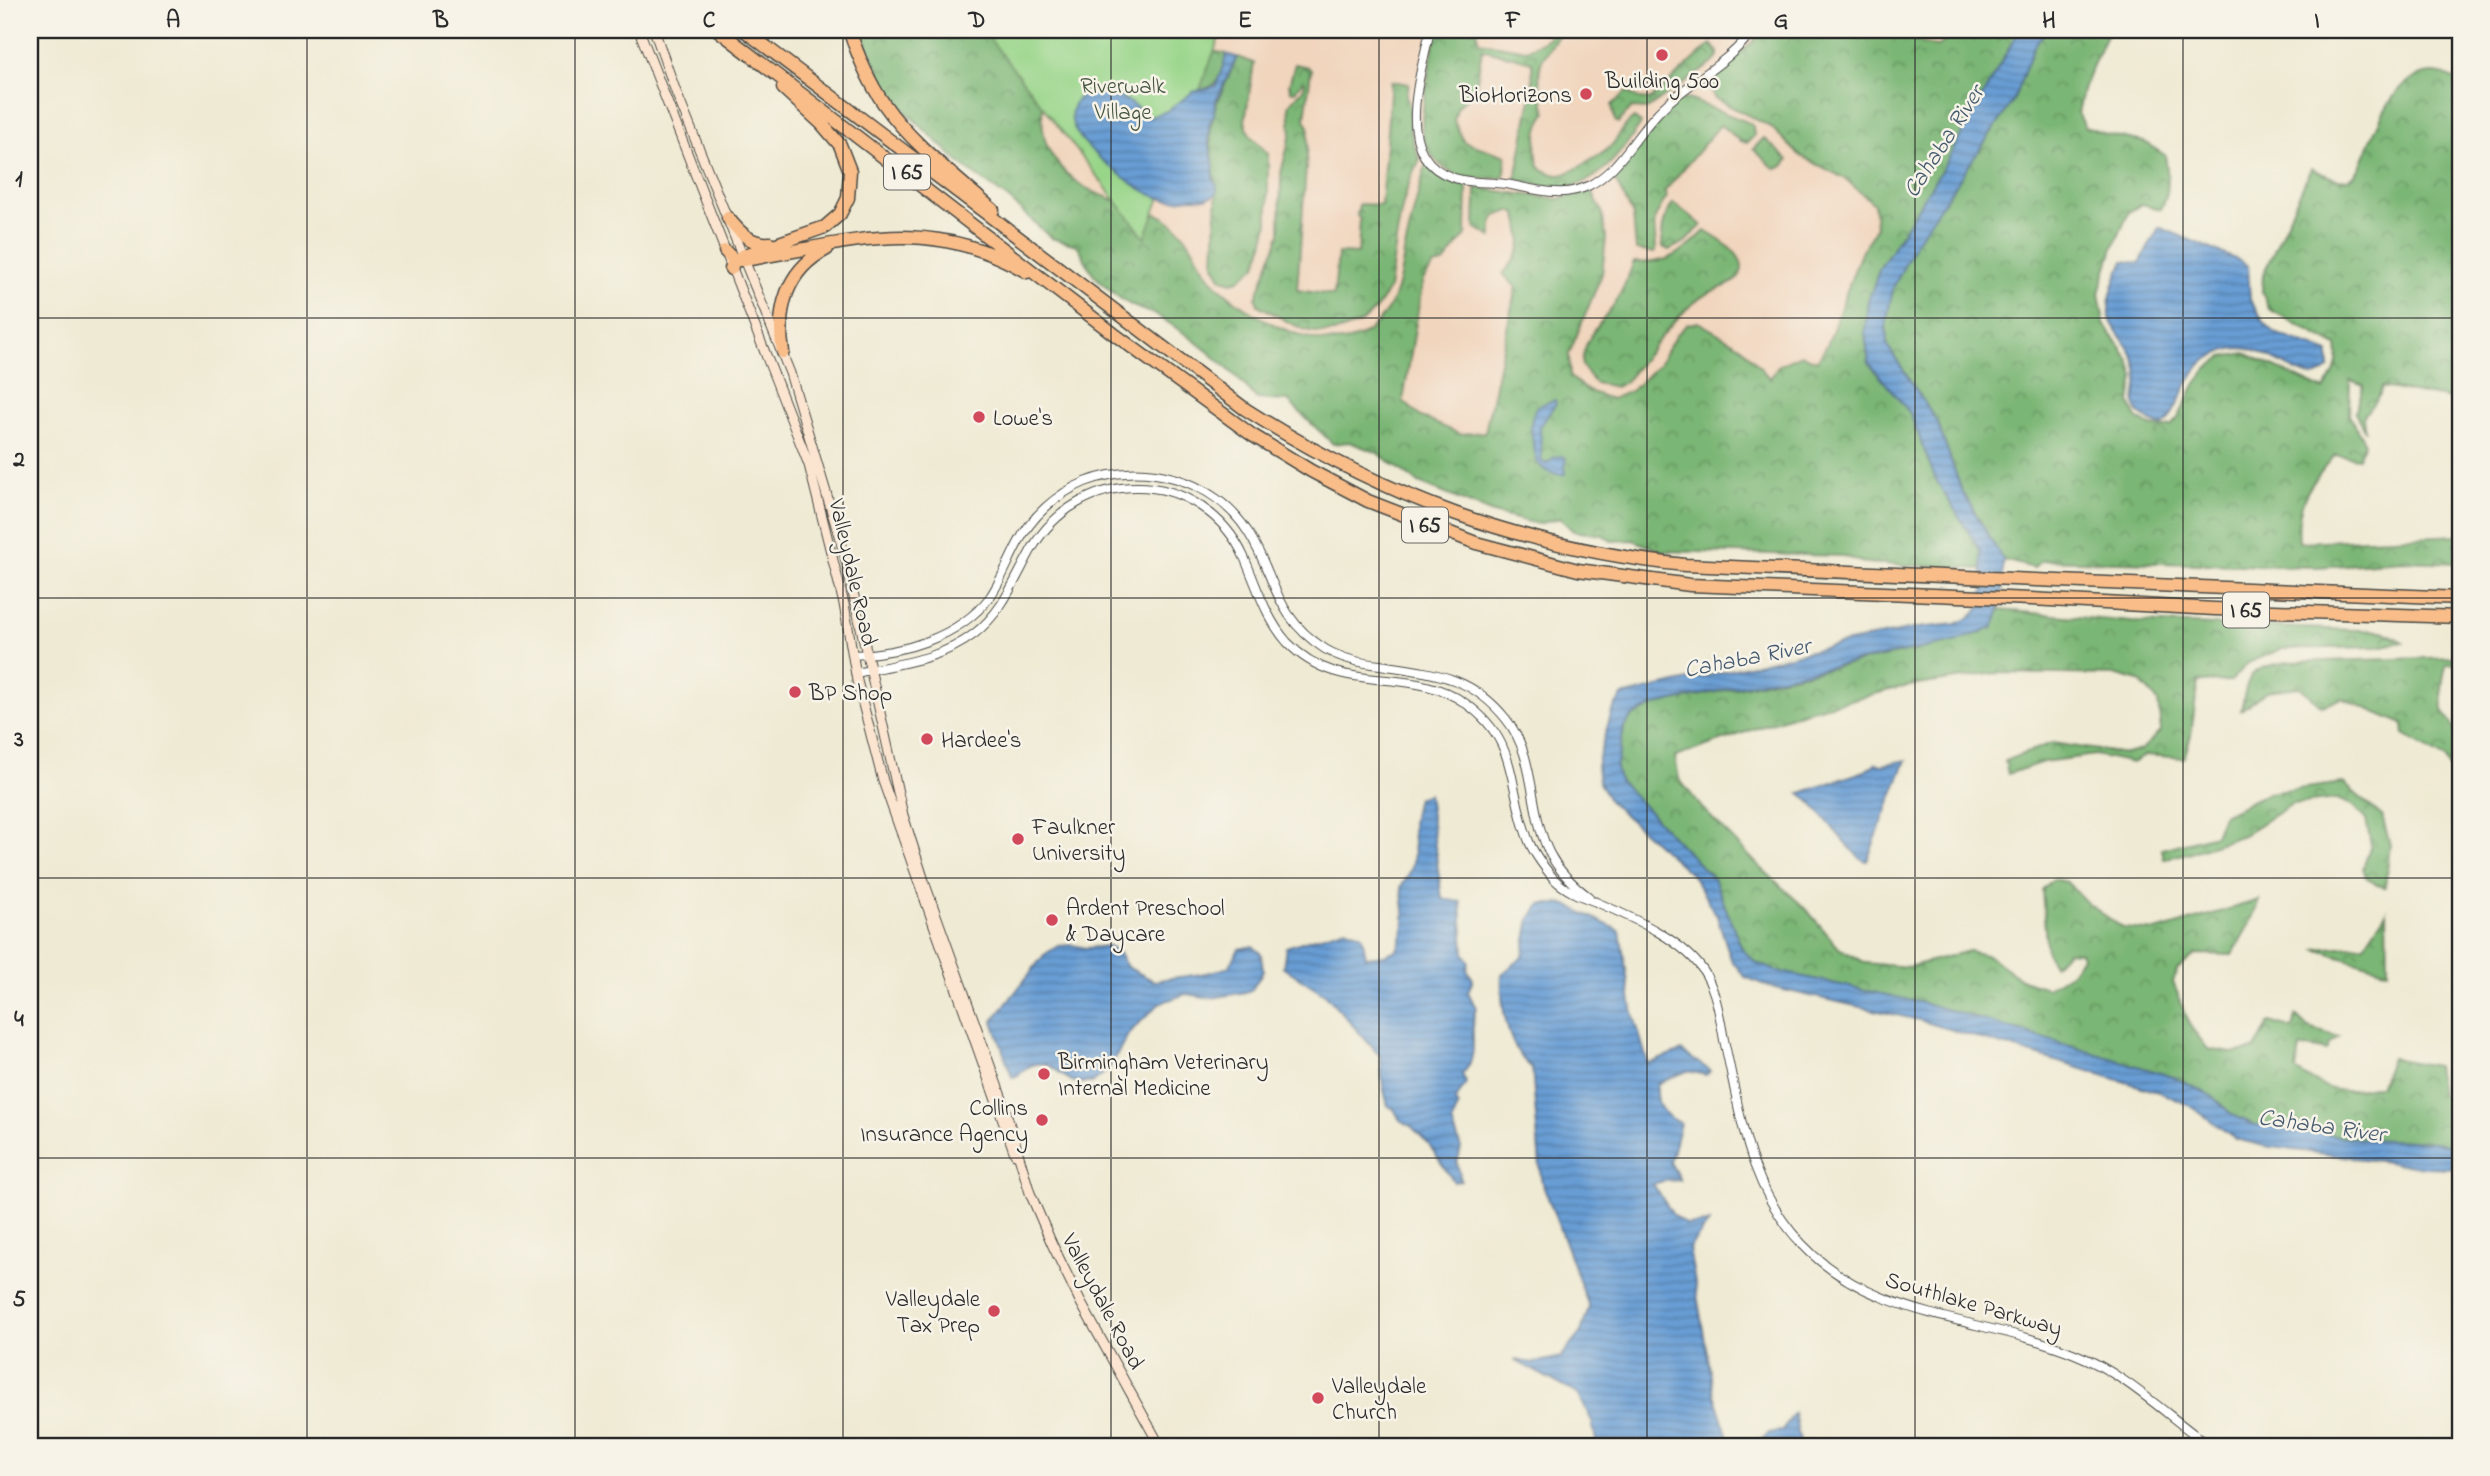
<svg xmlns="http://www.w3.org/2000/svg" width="2490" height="1476" viewBox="0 0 2490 1476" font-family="'Indie Flower',sans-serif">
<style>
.built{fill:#f1d5bd}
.forest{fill:url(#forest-crowns);stroke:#527050;stroke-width:2}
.park{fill:#98d589;stroke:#62805a;stroke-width:2}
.water{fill:url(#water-rules);stroke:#4a6480;stroke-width:2}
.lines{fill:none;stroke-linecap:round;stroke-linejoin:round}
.tertiary-casing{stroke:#484844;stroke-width:10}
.secondary-casing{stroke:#484844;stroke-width:11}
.motorway-casing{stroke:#484844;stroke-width:15}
.tertiary{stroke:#fff;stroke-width:8}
.secondary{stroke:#fce5d0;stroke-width:9}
.motorway{stroke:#f8bd89;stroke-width:12}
.grid{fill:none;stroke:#2b2b2b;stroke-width:2;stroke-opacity:0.55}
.poi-dot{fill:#d1495b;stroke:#f7f3e8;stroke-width:2.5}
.labels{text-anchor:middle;stroke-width:5;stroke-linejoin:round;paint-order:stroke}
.shield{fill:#f7f3e8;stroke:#686764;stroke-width:2}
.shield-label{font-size:21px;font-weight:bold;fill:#2b2b2b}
.poi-label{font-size:23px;fill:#2b2b2b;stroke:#f7f3e8;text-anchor:start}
.park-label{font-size:23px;fill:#465642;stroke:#f7f3e8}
.street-label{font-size:23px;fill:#2b2b2b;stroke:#f7f3e8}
.water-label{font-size:24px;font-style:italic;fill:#43596f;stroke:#f7f3e8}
.neatline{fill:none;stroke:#2b2b2b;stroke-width:2.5}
.grid-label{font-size:23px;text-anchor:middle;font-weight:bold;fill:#2b2b2b}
</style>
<defs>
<pattern id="forest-crowns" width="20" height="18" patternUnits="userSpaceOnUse" patternTransform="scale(1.75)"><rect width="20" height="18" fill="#7ab675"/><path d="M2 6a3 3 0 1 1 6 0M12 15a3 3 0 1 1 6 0" fill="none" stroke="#649460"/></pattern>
<pattern id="water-rules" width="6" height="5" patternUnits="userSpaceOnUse" patternTransform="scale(1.75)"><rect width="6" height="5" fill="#689dd4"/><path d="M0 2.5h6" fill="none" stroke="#5680ac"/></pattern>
</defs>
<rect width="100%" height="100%" fill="#f7f3e8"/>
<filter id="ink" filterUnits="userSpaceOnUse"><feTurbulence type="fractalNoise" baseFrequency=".0143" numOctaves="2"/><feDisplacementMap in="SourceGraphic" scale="14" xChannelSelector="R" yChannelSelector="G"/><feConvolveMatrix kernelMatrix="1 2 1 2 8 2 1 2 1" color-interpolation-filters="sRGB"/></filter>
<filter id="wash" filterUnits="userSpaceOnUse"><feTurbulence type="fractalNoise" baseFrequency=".00686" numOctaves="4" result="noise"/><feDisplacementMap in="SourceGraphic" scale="28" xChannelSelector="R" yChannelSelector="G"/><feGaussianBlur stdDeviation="1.57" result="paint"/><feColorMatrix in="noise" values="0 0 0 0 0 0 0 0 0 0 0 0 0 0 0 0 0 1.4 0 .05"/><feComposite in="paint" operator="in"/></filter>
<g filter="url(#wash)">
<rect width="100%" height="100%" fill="#efead3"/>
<path class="built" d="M946,30H1991L1827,382L1529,471L1146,279Z"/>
<path class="forest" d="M860,30H1014L1047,66C1044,92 1036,130 1051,154C1073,190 1103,196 1139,208C1149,211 1160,214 1168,220C1194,237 1196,263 1215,283C1246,315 1331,365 1371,329C1380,321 1391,306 1395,295C1400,282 1402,266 1404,253C1411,223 1417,194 1426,165L1449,180L1467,186L1466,235L1444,263L1434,266L1423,280L1403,401L1421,417L1460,434L1485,432L1516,287L1503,274C1525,249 1523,245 1517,214L1510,211L1496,216L1492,222V237L1475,228L1476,188L1558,199L1591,191L1602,211L1606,238L1602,274L1569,354L1570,377L1588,391L1611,399L1631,391L1658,365L1676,335L1688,324L1698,322L1742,347L1770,379L1779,365L1802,355L1817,361L1828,343L1861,252L1876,228L1874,204L1844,178L1799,155L1771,127L1714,98L1709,81L1757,38L1761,30H1894L1924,44L1937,46L1949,39L1953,30H2019L1947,161L1880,268L1868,301L1865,332L1869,363L1910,413L1936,480L1980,550L1983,569L1864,563L1843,556L1662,551L1633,540L1611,541L1603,535L1573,531L1560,518L1538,524L1493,513L1419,483L1376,452L1349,442L1333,444L1288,401L1257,399C1229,367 1193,337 1156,315C1149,312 1142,310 1135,307C1122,301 1106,288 1096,277C1087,268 1085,256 1077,245L1051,238L1010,200L963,166L907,113L887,88Z
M1436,30H1477L1479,42L1527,50L1548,38L1550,30H1561C1556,41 1544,54 1541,63C1536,80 1543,97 1546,113C1535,126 1534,153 1540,168C1546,171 1554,176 1561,175C1569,174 1603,154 1609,148C1619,139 1622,125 1634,118L1641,123L1639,127C1620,154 1596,188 1559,188C1544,188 1530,183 1516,179L1533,87L1532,62L1482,49L1476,87L1457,108L1454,121L1464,142L1506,156L1505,173L1502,178C1490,178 1475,180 1464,177C1445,173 1428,157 1423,137C1418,116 1433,55 1436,30Z
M2046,30H2108L2084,86L2078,113L2085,127L2106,134L2144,142L2165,155C2168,175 2171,191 2161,209L2142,204L2129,212L2113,248L2099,293L2104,324L2129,360L2134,376L2130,403L2137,419L2150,426L2162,428L2171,426L2178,418L2196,383L2208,368L2223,357L2245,353L2324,390C2334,375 2340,364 2337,346L2269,309L2262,292L2263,275L2311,168C2320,172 2337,182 2347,179C2358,177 2361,164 2365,155C2377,125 2395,73 2434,73C2442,73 2453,78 2460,81V404L2446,398L2382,387L2380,394L2363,417L2365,431L2355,413L2364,385L2350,380L2349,415L2365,443L2358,458L2335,455C2310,486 2295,499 2299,542L2460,535V563L2403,561L2317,567L2042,560L2034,568L2003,560L1962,491L1937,422L1887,345L1886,323L1893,288L1916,242L2013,101L2034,46Z
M1711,44L1718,52V57L1714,62L1647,109L1631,108L1618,123L1615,121L1612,105L1627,91C1635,98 1640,101 1651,99Z
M1209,50L1227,54C1219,79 1221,87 1193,92Z
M1237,57L1254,63L1245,121L1250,135L1268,154V223L1262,249L1256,266L1239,280L1232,282L1222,279L1214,265L1217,186C1212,176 1215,170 1213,160C1204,111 1221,99 1237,57Z
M1295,64L1308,67L1311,70L1305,119L1309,127L1297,290L1334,295L1338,253L1358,254L1360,219L1357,216L1359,204L1381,205L1391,81L1409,84L1406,97C1412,106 1409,116 1410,126C1411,138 1415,149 1420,160C1399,193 1396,249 1389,288C1380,305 1370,320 1351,327C1311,343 1293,323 1258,305L1256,298L1280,234L1281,173L1291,133L1289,105L1303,89L1305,83L1303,80L1295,91H1291L1289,85Z
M1686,98L1750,123L1753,127L1754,136L1747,143L1741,141L1720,125L1664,192L1667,197C1649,224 1655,221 1656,250L1654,253L1636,250L1633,215L1614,178C1625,157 1665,105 1686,98Z
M1764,138L1788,160L1782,167L1774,168L1753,149Z
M1673,203L1702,225L1685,242L1669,250L1663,247C1660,230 1664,216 1673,203Z
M1705,231C1717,239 1742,251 1742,268C1741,282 1726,286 1715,290C1684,301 1647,356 1625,382L1616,387L1595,383L1582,366C1582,339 1601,324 1615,303C1623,291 1628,276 1634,262C1667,265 1683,253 1705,231Z
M1999,610L2132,622L2383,631L2403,642L2377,647L2281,649L2248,663L2231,681L2198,682L2191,735L2184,758L2146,755L2133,763L2095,755L2043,762L2008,774L2005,761L2052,743L2126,754L2141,750L2161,731L2158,701L2139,681L2118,675L1996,673L1898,688L1803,712L1675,757L1679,779L1703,809L1760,867L1806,909L1839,948L1865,963L1908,967L1969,951L1989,956L2022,980L2047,988L2071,973L2082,957L2080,952L2067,951L2054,965L2047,954L2042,890L2053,879L2067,882L2087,903L2123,928L2156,931L2259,900L2251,921L2232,955L2196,954L2177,970L2173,982L2191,1027L2208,1049L2232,1053L2255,1049L2270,1022L2293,1029L2296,1016L2308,1028L2339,1037L2330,1044L2327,1051L2309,1047L2300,1048L2296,1070C2329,1094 2341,1093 2380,1086L2391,1058L2436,1066L2440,1095L2460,1096V1147L2434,1142L2364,1139L2329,1135L2306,1129L2255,1125L2232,1115L2212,1096L1773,970L1755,962L1742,949L1715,881L1619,780L1616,769L1624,727L1631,717L1655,705L1954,642L1993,628Z
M2460,657V663L2446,664L2442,685L2443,710L2460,737V788L2445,759L2404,735L2403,724L2342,698L2322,706L2300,687L2267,691L2241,710C2249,672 2248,669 2288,662Z
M2343,783L2382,816L2390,845L2385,887L2377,885L2366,877L2363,868L2371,845L2366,820L2352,805L2337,799L2292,804L2243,835L2199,850L2164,859L2162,849L2215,835L2223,815L2268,793Z
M2387,911L2388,971L2315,949L2364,945Z"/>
<path class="park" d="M983,30H1222L1145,238Z"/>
<path class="water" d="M2019,30H2046L2034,46L2013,101L1916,242L1893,288L1886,323L1887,345L1937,422L1962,491L2003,560V588L1998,615L1993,628L1954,642L1767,680L1655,705L1631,717L1624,727L1616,769L1619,780L1715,881L1742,949L1755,962L1773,970L1932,1005L2174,1077L2212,1096L2232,1115L2255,1125L2306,1129L2329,1135L2364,1139L2434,1142L2460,1147V1168L2425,1167L2264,1146L2236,1139L2191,1106L2162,1093L1919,1020L1770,987L1745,977L1731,959L1717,916L1692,875L1610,802L1599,783L1597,766L1602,745L1612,711L1622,696L1844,643L1918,628L1956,624L1970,618L1980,608L1984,588L1980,550L1936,480L1910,413L1869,363L1865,332L1868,301L1880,268L1947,161Z
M1227,54L1237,57L1215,103L1214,114L1209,125V143L1214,165L1213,177L1217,186V193C1210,200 1202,198 1192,198C1181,199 1171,202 1160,198C1137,191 1088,152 1076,131C1063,109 1080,86 1104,91C1117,93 1127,101 1138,108L1137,113L1147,118L1167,111L1193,92L1216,86Z
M2159,227L2240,261L2248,266L2250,300L2265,323L2275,333L2329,353V368C2324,373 2318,378 2310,376C2278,368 2254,335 2218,354C2210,358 2201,362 2196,370C2184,386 2179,406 2167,422L2162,426C2120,411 2141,401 2137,370C2135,352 2120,339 2112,323C2103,305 2116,277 2124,261L2140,263Z
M1555,400L1556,403L1540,427L1542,462L1547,464L1555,457L1562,456L1566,458L1565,474C1552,475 1543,472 1537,461C1533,443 1526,423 1537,406Z
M1906,760L1867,861C1853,860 1819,805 1800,793L1865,771L1876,763L1882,765Z
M1428,794L1442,899L1461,902L1464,953L1469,961L1467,970L1473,979L1468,992L1476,1008C1467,1028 1482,1056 1462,1074L1466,1083L1455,1101L1458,1107L1452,1122L1461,1148L1457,1163L1461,1180L1454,1182L1428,1143L1412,1127L1400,1120L1394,1109L1388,1106L1383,1086L1380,1056L1326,995L1283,967L1286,947L1346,928L1362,935L1366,957L1384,955L1397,950C1407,928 1405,910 1401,887C1419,862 1413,854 1412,826C1412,817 1415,807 1417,798Z
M1541,904H1565L1620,931L1632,1009L1648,1064L1681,1051L1711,1071L1706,1075L1687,1071L1657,1084C1656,1106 1660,1113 1680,1123L1670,1162L1680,1180L1663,1181L1653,1184L1673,1215L1686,1225L1709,1223L1689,1248L1714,1394L1731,1446H1597L1592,1421L1578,1394L1514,1360L1534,1363L1561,1357L1581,1332L1589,1307L1541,1179L1532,1068C1507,1048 1500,1005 1502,974L1523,957L1530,918Z
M1072,945L1086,948L1108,946L1118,952L1127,967L1154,981C1181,975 1202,977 1229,967L1239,949L1253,946L1261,954L1263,971L1251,991L1212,998L1186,994L1160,1003L1129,1033L1109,1069L1092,1083C1085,1083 1076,1084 1070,1080C1058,1073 1047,1058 1030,1066C1023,1069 1021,1076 1012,1077L993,1021L1044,955L1058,946Z
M1794,1413L1800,1441L1797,1446H1754L1769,1433L1782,1431Z"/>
</g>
<g filter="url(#ink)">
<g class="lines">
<g class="tertiary-casing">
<path id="tertiary" d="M1430,30C1420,79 1389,165 1462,180C1476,183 1491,182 1505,184C1532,188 1561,199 1588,186C1618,171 1632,141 1654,117C1683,84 1727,66 1753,30
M854,655C904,653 958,638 990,597C1001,581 1008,562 1017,545C1031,517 1056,494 1085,482C1143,459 1214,479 1248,532C1277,578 1273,616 1325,649C1342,659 1360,663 1380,665C1432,673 1471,675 1506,719C1537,757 1528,812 1550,854C1559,871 1573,885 1589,897
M856,673C896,664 941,660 974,634C1004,611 1015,578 1033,547C1055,510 1094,487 1137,487C1183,487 1225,515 1244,557C1257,586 1265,617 1287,642C1341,699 1408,663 1465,703C1520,741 1507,786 1528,839C1533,853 1544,867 1554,879C1566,891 1580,896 1596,902C1631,917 1687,941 1706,975C1717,995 1720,1018 1724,1040C1741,1114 1747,1186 1802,1244C1873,1320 1984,1317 2075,1354C2126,1374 2166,1415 2210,1446"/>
</g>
<g class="secondary-casing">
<path id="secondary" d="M639,30L809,465L844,604L857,681L883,781L1015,1154
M654,30L676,92L790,373L844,552L903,815L926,887L1002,1099L1030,1193L1052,1244L1081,1303L1160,1446"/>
</g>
<g class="motorway-casing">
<path id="motorway" d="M718,30L1114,334L1252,435L1311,471L1368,501L1476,543L1578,570L1690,585L2031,599L2215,609L2460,617
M744,30L1245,409C1383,497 1522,548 1685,565L2460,598
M849,30C858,55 868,81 884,104C910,142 958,179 993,210
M728,218C739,232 751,245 770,243
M725,251L734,260H744C850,243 927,213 1027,272
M731,269L734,260L742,256L825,227L840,214L848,198L850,171L840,145L822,124L783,88
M783,352C776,310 786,270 827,249"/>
</g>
<use href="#tertiary" class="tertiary"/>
<use href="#secondary" class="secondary"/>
<use href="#motorway" class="motorway"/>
</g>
</g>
<path class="grid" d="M307,30V1446M575,30V1446M843,30V1446M1111,30V1446M1379,30V1446M1647,30V1446M1915,30V1446M2183,30V1446M30,318H2460M30,598H2460M30,878H2460M30,1158H2460"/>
<g class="poi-dot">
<circle cx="1662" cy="55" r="7"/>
<circle cx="1586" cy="94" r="7"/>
<circle cx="979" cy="417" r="7"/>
<circle cx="795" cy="692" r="7"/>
<circle cx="927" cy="739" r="7"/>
<circle cx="1018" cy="839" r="7"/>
<circle cx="1052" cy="920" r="7"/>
<circle cx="1044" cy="1074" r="7"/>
<circle cx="1042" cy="1120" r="7"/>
<circle cx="994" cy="1311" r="7"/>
<circle cx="1318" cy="1398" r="7"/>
</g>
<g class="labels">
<g class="shield">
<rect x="884" y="154.5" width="46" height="35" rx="5"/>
<rect x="1402" y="507.5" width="46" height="35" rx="5"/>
<rect x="2223" y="592.5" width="46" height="35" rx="5"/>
</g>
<g class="shield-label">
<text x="907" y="179">I 65</text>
<text x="1425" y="532">I 65</text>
<text x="2246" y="617">I 65</text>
</g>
<g class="poi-label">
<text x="1662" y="88" text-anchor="middle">Building 500</text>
<text x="1572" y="102" text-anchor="end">BioHorizons</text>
<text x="993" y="425">Lowe's</text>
<text x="809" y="700">BP Shop</text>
<text x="941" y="747">Hardee's</text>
<text x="1032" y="834">Faulkner<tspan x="1032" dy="26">University</tspan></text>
<text x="1066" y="915">Ardent Preschool<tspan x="1066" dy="26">&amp; Daycare</tspan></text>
<text x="1058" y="1069">Birmingham Veterinary<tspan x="1058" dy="26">Internal Medicine</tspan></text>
<text x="1028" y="1115" text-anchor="end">Collins<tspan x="1028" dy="26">Insurance Agency</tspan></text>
<text x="980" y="1306" text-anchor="end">Valleydale<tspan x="980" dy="26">Tax Prep</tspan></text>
<text x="1332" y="1393">Valleydale<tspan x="1332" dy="26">Church</tspan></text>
</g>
<g class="park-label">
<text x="1123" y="93">Riverwalk<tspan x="1123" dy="26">Village</tspan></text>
</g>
<g class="street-label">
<text transform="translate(854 572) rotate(77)" y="8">Valleydale Road</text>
<text transform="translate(1104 1301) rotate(62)" y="8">Valleydale Road</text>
<text transform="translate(1974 1303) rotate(16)" y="8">Southlake Parkway</text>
</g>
<g class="water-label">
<text transform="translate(1943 141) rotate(-57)" y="8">Cahaba River</text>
<text transform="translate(1747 657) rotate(-11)" y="8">Cahaba River</text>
<text transform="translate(2322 1125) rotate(8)" y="8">Cahaba River</text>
</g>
</g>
<rect width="2490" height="1476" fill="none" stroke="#f7f3e8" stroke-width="77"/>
<rect x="38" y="38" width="2414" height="1400" class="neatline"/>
<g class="grid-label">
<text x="173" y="27">A</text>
<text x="441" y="27">B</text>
<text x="709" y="27">C</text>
<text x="977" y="27">D</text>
<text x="1245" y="27">E</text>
<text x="1513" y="27">F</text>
<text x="1781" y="27">G</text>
<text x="2049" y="27">H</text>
<text x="2317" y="27">I</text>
<text x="19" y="186">1</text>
<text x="19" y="466">2</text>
<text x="19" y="746">3</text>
<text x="19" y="1026">4</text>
<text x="19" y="1306">5</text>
</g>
</svg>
